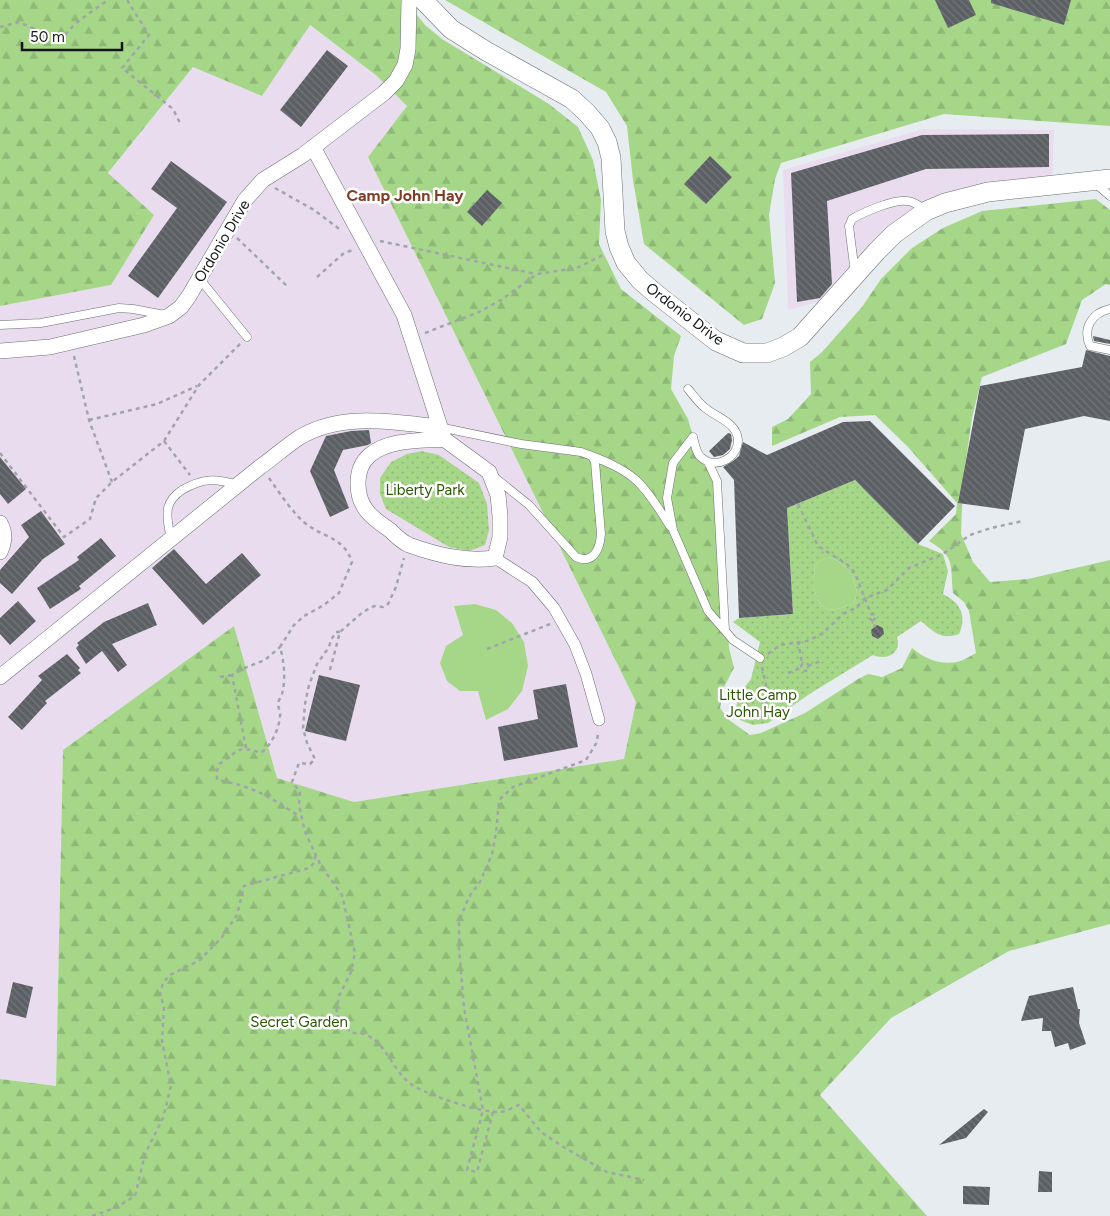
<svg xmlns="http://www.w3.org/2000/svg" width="1110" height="1216" viewBox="0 0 1110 1216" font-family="Figtree,sans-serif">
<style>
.commercial{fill:#eadcef}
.green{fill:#a6d789}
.forest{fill:url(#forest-firs)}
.park{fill:url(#park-dots);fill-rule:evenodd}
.building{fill:url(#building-back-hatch)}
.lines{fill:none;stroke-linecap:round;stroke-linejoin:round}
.service-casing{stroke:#6b6f73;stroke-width:9}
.pedestrian-casing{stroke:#6b6f73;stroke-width:12}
.minor-casing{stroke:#6b6f73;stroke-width:16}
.tertiary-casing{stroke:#6b6f73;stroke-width:20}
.path{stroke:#a1a5a9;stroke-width:2.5;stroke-dasharray:4 4;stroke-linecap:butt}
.service{stroke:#fff;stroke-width:8}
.pedestrian{stroke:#fff;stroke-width:11}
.minor{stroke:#fff;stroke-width:15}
.tertiary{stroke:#fff;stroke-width:19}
.labels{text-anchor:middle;stroke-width:5;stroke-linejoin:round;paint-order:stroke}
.street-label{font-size:15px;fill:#131516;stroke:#fff}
.park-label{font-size:15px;fill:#2c5801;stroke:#fff}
.neighbourhood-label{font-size:16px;font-weight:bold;fill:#803d25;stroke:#fff}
</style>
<defs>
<pattern id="forest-firs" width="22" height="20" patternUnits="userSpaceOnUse" patternTransform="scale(1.25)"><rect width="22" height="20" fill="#a6d789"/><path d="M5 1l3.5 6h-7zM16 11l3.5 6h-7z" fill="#8eb876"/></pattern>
<pattern id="park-dots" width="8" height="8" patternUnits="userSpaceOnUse" patternTransform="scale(1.25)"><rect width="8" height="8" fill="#a6d789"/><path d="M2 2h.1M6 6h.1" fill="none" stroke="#8eb876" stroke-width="1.8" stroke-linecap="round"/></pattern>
<pattern id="building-back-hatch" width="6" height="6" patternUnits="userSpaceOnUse" patternTransform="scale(1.25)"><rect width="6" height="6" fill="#5c6064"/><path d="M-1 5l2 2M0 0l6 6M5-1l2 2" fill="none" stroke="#737679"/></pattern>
</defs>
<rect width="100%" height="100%" fill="#e7ecf1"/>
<path class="commercial" d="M309,25L377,76L407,106L368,157L636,702L624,759L354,802L277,778L234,626L63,750L56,1086L0,1079V306L111,285L153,215L108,174L193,67L262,96Z
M923,129L1054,130L1052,184L944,201L833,298L788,310L783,170Z"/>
<path class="green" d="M828,557C848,563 862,582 854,603C829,614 820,613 813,585C812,578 816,575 814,565Z
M475,604L496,610L512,623L524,642L528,666L522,691L508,709L486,720L478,691H460L447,681L440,663L446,646L463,635L454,606Z"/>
<path class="forest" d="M0,0H405L425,25L442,39L549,104L578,127L593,160L601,200L599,244L621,289L681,336L674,356L671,389L688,419L700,461L712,474L722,502L729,648L734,668L724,687L720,708L729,720L750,735L761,733L805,713L858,679L868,674L882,677L902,668L912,648C925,659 940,665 957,662C963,661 970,656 976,653L969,611L964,602L953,593C950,565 956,557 929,541L956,514L957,503L908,447L875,415L840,417L772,446V427L788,419L811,394L810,362L822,352L862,307L881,279L912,248L943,228L982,211L1096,199L1110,210V285L1106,284L1082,300L1066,344L982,377L972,418L963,480L961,534L973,562L990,582L1028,579L1110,560V924L1009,951L891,1018L820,1095L927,1216H0V1079L56,1086L63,750L234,626L277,778L354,802L624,759L636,702L368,157L407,106L377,76L310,25L262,96L193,67L108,173L154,215L111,285L0,306Z
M445,0H1110V126L944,114L781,163L775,179L769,215L775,283L762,319L744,325L644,244L633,180L627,126L606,92Z"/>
<path class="park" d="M422,451L439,455L479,483L487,504L489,530L485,545L469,551L449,547L386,509L380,494V478L391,462L407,454Z
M855,480L918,544L943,554L948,571L943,594C961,603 967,616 959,634C941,640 935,633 921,621L897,637C902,653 887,661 873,655L811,693L768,723L753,725L740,720L735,711L740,693L751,679L760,642L733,622L739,618L793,614L787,508ZM828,557C848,563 862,582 854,603C829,614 820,613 813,585C812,578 816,575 814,565Z"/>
<path class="building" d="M935,0H969L976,15L948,28Z
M991,0H1071L1064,25L991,3Z
M327,50L348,66L301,127L280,110Z
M1049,134V167L926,169L827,201L832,284L820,298L797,302L791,173L922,135Z
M710,156L732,177L706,204L684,184Z
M171,161L227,202L158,298L128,276L177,208L151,189Z
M487,190L502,203L482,226L467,212Z
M1093,336L1110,340V344L1094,341Z
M1086,350L1110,356V421L1084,416L1025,429L1009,510L958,503L980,386L1082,367Z
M870,421L955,506L918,544L855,480L787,508L793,614L739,618L734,480L723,467L733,461L739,456L743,442L767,455L843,422Z
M369,430L371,443L368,445L343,450L334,470L349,508L330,517L310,471L326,436L351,431Z
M728,433L731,434L732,440L730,449L723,455L714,457L709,451Z
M0,457L26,489L8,504L0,494Z
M41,511L65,544L43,559L12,594L0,583V570L29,537L21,525Z
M101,538L116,556L79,586L81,589L50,609L37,588L79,560L77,557Z
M174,549L206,584L242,553L261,575L203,625L152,568Z
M18,601L36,621L10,645L0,634V618Z
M148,603L157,625L112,644L127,665L118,672L102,651L86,664L76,648L79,645L77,643L104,622Z
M877,625L883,628L884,634L878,639L872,636L871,630Z
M67,654L80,668L78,670L81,673L45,701L47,703L22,730L8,717L42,680L38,676Z
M319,675L360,685L346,741L305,731Z
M566,684L578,747L504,761L498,727L538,719L533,690Z
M13,982L33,987L26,1018L6,1013Z
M1073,987L1078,1009H1080L1079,1023L1086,1044L1070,1050L1068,1043L1055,1047L1051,1031H1042L1043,1018L1021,1021L1029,996Z
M984,1109L988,1112L966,1138L939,1145Z
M1039,1171L1052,1172V1192H1038Z
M963,1186L990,1187L989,1205L963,1204Z"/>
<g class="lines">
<g class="service-casing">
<path id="service" d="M1095,183L1110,196
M855,273L849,226L852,219C864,212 894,199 907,201C914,201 919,206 925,210
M199,278L247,337
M1110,309C1092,313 1082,328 1090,346L1110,350
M0,325L41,323L119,308L133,309L165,315
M688,389C693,395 698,402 704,407C715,417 737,422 738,440C738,458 716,470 702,458C696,454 695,444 693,437
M439,427L521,444L581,452L592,456L595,462L601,534C600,548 594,565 576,557L529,505L493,476
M693,437L673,463L667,498L673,530L708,611L733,640L760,658
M592,456C607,462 624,469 637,481C650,493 660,511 670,526
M708,462L717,481L725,630
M171,539C169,529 166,518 168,508C170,500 176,494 182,490C203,478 215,478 238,485"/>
</g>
<g class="pedestrian-casing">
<path id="pedestrian" d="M495,558L532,582L554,608L575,645L586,674L599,720"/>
</g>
<g class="minor-casing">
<path id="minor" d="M313,147L404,315L444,439L489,472L498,495L500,516V537L495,558C465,562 437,555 409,545C402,542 396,536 391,531C383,525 373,519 367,511C355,496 354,468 370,455C389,439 421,441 444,439
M0,351L50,347L144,325L169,316L181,307L189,296L245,200L263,180L303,155L384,93L396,81L405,65L408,49L409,0
M0,523C5,532 5,542 0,552
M0,677L260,467C273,458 286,446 300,437C342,412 393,422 439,427"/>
</g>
<g class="tertiary-casing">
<path id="tertiary" d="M423,0L451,29L486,51L572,99L587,113L600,128L607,142L611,158L615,231L619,247L626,263L640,280L655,293L716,341L743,353H767L783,347L800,337L877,251L894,234L926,211L945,203L988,192L1110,179"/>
</g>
<path class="path" d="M127,0L149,35L122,68L173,109L181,125
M0,27L19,22L32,28L43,35L52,38H64C68,26 97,8 108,0
M275,188L314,210L342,231
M237,238L288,287
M380,241L536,274
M317,277L344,253L353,250
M425,333L479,312L501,300L537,274L577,268L605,254
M74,356L89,420L112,482
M89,420L157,404L197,386
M164,441L190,475
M0,453L64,537L90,519L96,498L112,482L164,441L199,385L241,343
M269,478C279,492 295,517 309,526C326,538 344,538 352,562L339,593L324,605L304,616L294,625L280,647C284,661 286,679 282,694C281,697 278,701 278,704C278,708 281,712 280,716C279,730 271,745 261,753C236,744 239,752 219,764L217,771V780C250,785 273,798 300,817
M798,504L818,546L848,565L855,573L871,614
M873,621L876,617L873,614L870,615L869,618L873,621L875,627
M340,632H336L331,640L329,647L317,664L309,685L305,704L303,728L307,743L315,759L310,764L299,763L292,782L300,792L299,805L305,832L321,866L342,895L355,953L351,972L339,996L336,1014L351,1033C356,1033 363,1033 367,1035C386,1045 392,1067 407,1081C419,1093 484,1114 501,1112C507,1111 514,1107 519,1105L541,1132L565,1148L607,1172L644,1180
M798,641L802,663
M487,649L550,624
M768,654L780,645L807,641L822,634L843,614L857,607L865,598L887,590L909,568L943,554L970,535L991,528L1023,521
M801 667a4 4 0 1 1 8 0a4 4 0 1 1-8 0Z
M808,666L821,661
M762,667L766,685L764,699
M330,670L340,632L363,612L374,606L383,607L388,604L396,587L404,558
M788,673L801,668
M220,677L232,675
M747 707a10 10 0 1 1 20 0a10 10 0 1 1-20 0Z
M246,748L232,675L247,667L265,660L280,647
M493,1112L477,1172L467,1170L483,1110L464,1008L459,948V921L469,897L481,880L492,854L496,833L499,800L513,787L586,760L597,742L598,732
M92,1216L115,1208L135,1196L145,1154L163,1118L171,1086L162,1041L164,1007L160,994L163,983L170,975L200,960L222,937L237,915L244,886L309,868L315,862V855"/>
<use href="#service" class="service"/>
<use href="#pedestrian" class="pedestrian"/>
<use href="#minor" class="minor"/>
<use href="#tertiary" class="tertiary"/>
</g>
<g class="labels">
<g class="street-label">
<text transform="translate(222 241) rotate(-59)" y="5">Ordonio Drive</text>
<text transform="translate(685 314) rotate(37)" y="5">Ordonio Drive</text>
</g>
<g class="park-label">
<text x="425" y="495">Liberty Park</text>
<text x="758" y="700">Little Camp<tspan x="758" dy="17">John Hay</tspan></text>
<text x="299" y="1027">Secret Garden</text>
</g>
<g class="neighbourhood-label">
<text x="405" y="201">Camp John Hay</text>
</g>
</g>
<path d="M22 42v8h100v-8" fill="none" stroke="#131516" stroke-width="2.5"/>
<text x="30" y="42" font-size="15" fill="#131516" stroke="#ffffff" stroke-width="4" paint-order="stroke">50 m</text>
</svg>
